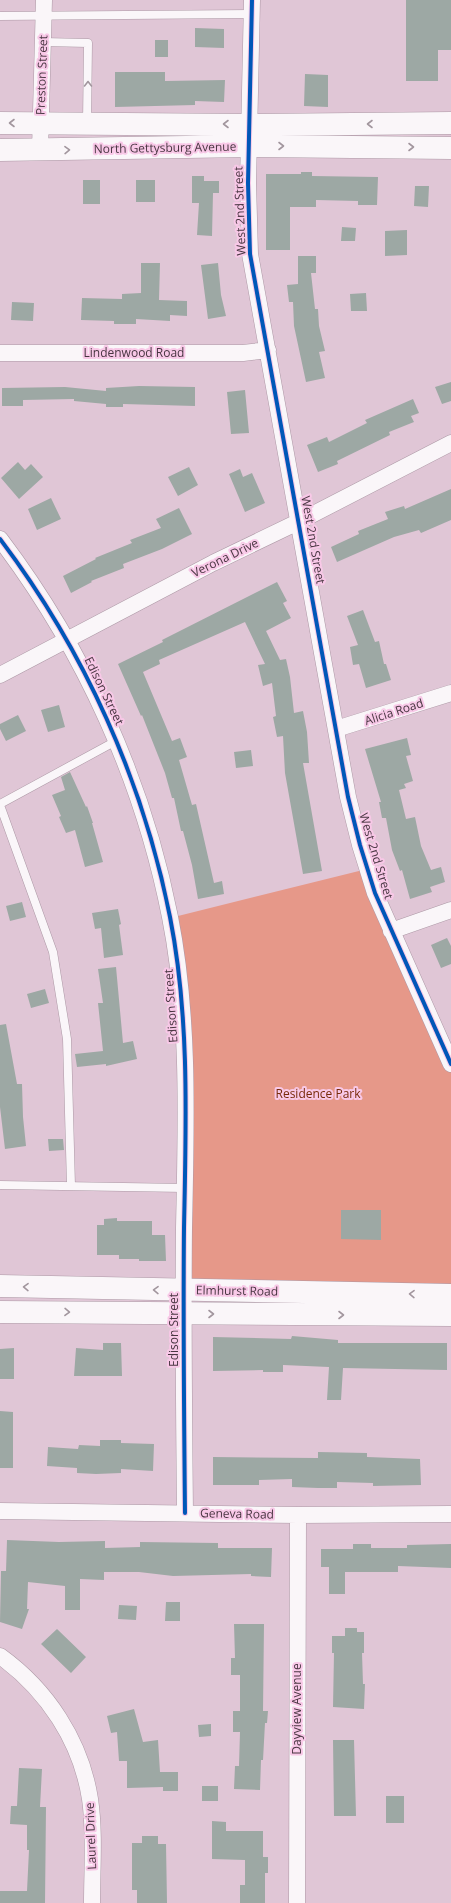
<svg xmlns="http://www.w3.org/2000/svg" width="451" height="1903" viewBox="0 0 451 1903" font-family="'Open Sans',sans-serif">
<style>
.green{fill:#e69889}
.building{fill:#9da8a4}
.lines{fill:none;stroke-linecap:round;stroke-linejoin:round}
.lane-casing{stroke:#ac98a5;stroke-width:9}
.street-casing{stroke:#ac98a5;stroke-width:17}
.secondary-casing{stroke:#ac98a5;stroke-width:23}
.lane{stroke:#faf6f9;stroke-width:8}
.street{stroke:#faf6f9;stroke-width:16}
.secondary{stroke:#faf6f9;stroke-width:22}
.cycleway-casing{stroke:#f8c8e7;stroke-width:6}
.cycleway{stroke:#0057b8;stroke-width:4}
.oneway{stroke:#a2969e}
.labels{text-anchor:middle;stroke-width:4;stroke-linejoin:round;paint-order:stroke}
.street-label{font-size:12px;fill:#493642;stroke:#f8c8e7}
.park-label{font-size:12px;fill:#782a0a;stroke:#f8c8e7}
</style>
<rect width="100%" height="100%" fill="#e0c6d6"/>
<path class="green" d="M367,869L451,1064V1295L184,1290L185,1188L170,918Z"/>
<path class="building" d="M406,0H451V50H438V81H406Z
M195,28L224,29V48L195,47Z
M155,40H168V57H155Z
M115,72H165V81L225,80L224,102L195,101V105L115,107Z
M305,74L328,75V107L304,106Z
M301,172H312V176L378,177L377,205H358V201L316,200V207H290V250H266V174H301Z
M192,176H204V181H219V193H213L212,236L197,235L199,203H192Z
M83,180H100V204H83Z
M136,180H155V202H136Z
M415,186H429L428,207L414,206Z
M342,227L356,228L355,241H341Z
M407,230V255L385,256V231Z
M298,256H316V273H311L315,309H318L319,326L325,351L319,352L325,378L306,382L294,326L293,302H289L287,285L298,284Z
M141,263H160L159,300L187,301V316L170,315V321L136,319V324H114V321L81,320L82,298L122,299V294L141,293Z
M218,263L221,295L226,316L208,319L201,265Z
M366,293L367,311H351L350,294Z
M12,302L34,303L33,321L11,320Z
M451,382V401L442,404L435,387Z
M139,386L195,387V406L123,404V407H106V404L74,401V399L23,400V406H2V388L65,387L106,391V388Z
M245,390L249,433L231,434L227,392Z
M413,399L419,413L411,416L414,422L389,432L390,435L337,461L338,464L318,472L307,445L327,437L329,442L367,423L365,420Z
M18,462L25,470L31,464L43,477L19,499L1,478Z
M189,467L198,485L178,496L168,477Z
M240,469L243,477L252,473L265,503L245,512L229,474Z
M451,489V520L421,533L419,530L394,537L337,562L331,547L359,534L358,531L388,519L385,512L404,506L405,509Z
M51,498L61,519L37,530L28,509Z
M179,508L192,534L162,549L123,564L124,568L91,581L92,582L71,593L63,576L96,559L95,558L132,543L130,540L161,528L156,519Z
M277,582L287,601L283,603L291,618L266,631L280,660L286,659L290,677L294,713L303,711L307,732L309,763H303L322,871L303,874L285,773L283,736L277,737L273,717L276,716L272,683L263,686L258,665L265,664L245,622L159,660L160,664L143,672L172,741L180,738L187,757L179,760L192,805L196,804L214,883L222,881L224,894L198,899L192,865L183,831H181L174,798H172L165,773L142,715L141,716L118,664L163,642L162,640Z
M363,610L375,642L379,641L384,664H386L391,680L366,688L359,664L353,665L350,647L358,645L347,616Z
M59,705L65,727L48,732L41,710Z
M18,715L26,731L6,741L0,729V724Z
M407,738L411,755L406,756L413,781L404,784L406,788L399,790L406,819L415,817L421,846L431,870L441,867L445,882L430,887L432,892L410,899L402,870L400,871L392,850L386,818H382L379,802H381L365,749Z
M251,750L253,766L236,768L234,752Z
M70,772L86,807L87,806L93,823H92L103,862L85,867L75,830L66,833L59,817L61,816L52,795L65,790L61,777Z
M22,902L26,917L10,921L6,906Z
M118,909L121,924L119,925L123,955L104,958L101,928L95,929L92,913Z
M447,938L451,946V964L441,968L431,945Z
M116,967L123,1043L133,1041L137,1059L106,1066V1064L77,1067L75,1054L103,1051L98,1003H103L98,969Z
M45,989L49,1003L31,1008L27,994Z
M6,1024L17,1084H22L23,1117L26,1146L5,1149L0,1107V1025Z
M48,1139H63L64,1150L49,1151Z
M341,1210H381V1240L341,1239Z
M117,1218V1221H152V1235H165L166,1261H139V1259H119V1255H97V1225H104V1219Z
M292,1336L338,1340V1343H447V1370L343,1368L341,1400H327L329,1367L283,1365V1372H263V1370L213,1371V1337L291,1339Z
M103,1343H121L122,1376H74L76,1348L103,1350Z
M14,1348V1379H0V1349Z
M0,1411L13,1412V1468H0Z
M100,1440H121V1443L154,1444L153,1471L121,1469V1473L96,1474L77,1473V1468L47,1466L48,1447L78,1449L79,1445L100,1446Z
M318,1452L367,1453V1457L420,1459L421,1485L373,1486V1483L337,1482V1488H318L292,1487V1479L259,1480V1485H213V1457L318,1458Z
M7,1540L59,1542L105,1541V1548L140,1547V1542L218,1543V1548H272L271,1577L251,1576V1574L173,1576L139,1572H104V1580L80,1579V1610H65V1586L28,1582L27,1609H29L22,1629L0,1622L1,1571H6Z
M353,1544H371V1548H407V1545L451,1544V1568L398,1566V1572H345V1594H329V1567H321V1549H353Z
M166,1602H180V1621H165Z
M119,1605L137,1606L136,1620L118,1619Z
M234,1624H264L263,1711H268L267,1723H265L263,1760H261L260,1790L234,1789L235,1766H239L240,1732H233V1711H240V1675H231V1658H235Z
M345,1628H357V1632H364V1653H362L363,1684H365L364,1709L333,1707L334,1653H332V1636H345Z
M57,1629L86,1657L71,1673L41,1644Z
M134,1709L143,1742L158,1740L160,1772H178V1791H163V1787L127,1788V1761H119L117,1732L111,1733L107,1716Z
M211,1724V1736L199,1737L198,1725Z
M333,1740H354L356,1816H334Z
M19,1768L42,1769L40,1807H46L45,1903H0V1891H27L29,1850H27V1825L10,1824L11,1806H17Z
M202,1786H218V1801H202Z
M386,1796H404V1823H386Z
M212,1821L226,1822V1831H263V1857H268V1873H265V1903H240V1885H245V1860L212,1859Z
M142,1836H158V1844H166L167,1903H137V1890H132V1843H142Z"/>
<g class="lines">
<g class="lane-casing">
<path id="lane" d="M0,16L251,14
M43,42L88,43L87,123
M0,804L116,741
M0,805L53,952L67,1039L71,1186
M0,1185L185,1188"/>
</g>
<g class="street-casing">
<path id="street" d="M252,0L248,183L250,254L348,797L360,845L375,893L451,1064
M40,150L44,0
M0,353H243L268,350
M0,539C84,650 143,780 170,917C190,1018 186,1125 184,1228C183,1323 184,1418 185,1513
M0,675L213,563L298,522L451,443
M336,729L451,693
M391,931L451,910
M0,1511L298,1515L451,1514
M0,1656C47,1690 81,1741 90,1799C95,1833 92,1869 92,1903
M297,1903L298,1515"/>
</g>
<g class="secondary-casing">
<path id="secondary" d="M0,123L249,125L451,123
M0,150L248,146L451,148
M0,1286L451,1295
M0,1312L451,1315"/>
</g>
<use href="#lane" class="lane"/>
<use href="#street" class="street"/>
<use href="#secondary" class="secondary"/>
<g class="cycleway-casing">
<path id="cycleway" d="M252,0L248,183L250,254L348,797L360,845L375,893L451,1064
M0,539C84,650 143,780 170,917C190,1018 186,1125 184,1228C183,1323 184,1418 185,1513"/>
</g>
<use href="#cycleway" class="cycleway"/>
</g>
<defs><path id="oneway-chevron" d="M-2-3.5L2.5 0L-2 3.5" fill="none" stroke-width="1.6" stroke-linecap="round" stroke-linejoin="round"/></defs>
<g class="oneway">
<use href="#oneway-chevron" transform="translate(88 84) rotate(-90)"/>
<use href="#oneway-chevron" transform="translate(12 123) rotate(-180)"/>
<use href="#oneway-chevron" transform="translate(226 124) rotate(-180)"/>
<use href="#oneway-chevron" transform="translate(370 124) rotate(180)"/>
<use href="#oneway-chevron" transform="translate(281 146)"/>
<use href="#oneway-chevron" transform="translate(411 147)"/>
<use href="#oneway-chevron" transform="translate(67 150) rotate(-1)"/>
<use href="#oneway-chevron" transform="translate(26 1287) rotate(-179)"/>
<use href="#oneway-chevron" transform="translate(156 1290) rotate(-179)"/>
<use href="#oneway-chevron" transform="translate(412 1294) rotate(-179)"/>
<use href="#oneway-chevron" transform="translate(67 1312) rotate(1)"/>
<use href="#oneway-chevron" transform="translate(211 1314)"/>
<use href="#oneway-chevron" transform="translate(341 1315)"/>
</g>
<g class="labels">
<g class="street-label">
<text transform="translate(42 75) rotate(-88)" y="4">Preston Street</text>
<text transform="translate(165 148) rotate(-1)" y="4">North Gettysburg Avenue</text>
<text transform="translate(240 211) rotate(-92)" y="4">West 2nd Street</text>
<text x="134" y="357">Lindenwood Road</text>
<text transform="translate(313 540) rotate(80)" y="4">West 2nd Street</text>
<text transform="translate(225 558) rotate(-26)" y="4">Verona Drive</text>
<text transform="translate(104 691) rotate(64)" y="4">Edison Street</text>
<text transform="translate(394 712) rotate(-18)" y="4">Alicia Road</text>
<text transform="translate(376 856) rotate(73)" y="4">West 2nd Street</text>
<text transform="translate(171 1006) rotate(-94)" y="4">Edison Street</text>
<text transform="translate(237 1291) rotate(1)" y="4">Elmhurst Road</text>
<text transform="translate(174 1330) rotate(-90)" y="4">Edison Street</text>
<text transform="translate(237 1514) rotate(1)" y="4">Geneva Road</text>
<text transform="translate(297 1709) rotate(-90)" y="4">Dayview Avenue</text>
<text transform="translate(91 1836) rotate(-92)" y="4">Laurel Drive</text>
</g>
<g class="park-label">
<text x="318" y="1098">Residence Park</text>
</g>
</g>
</svg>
